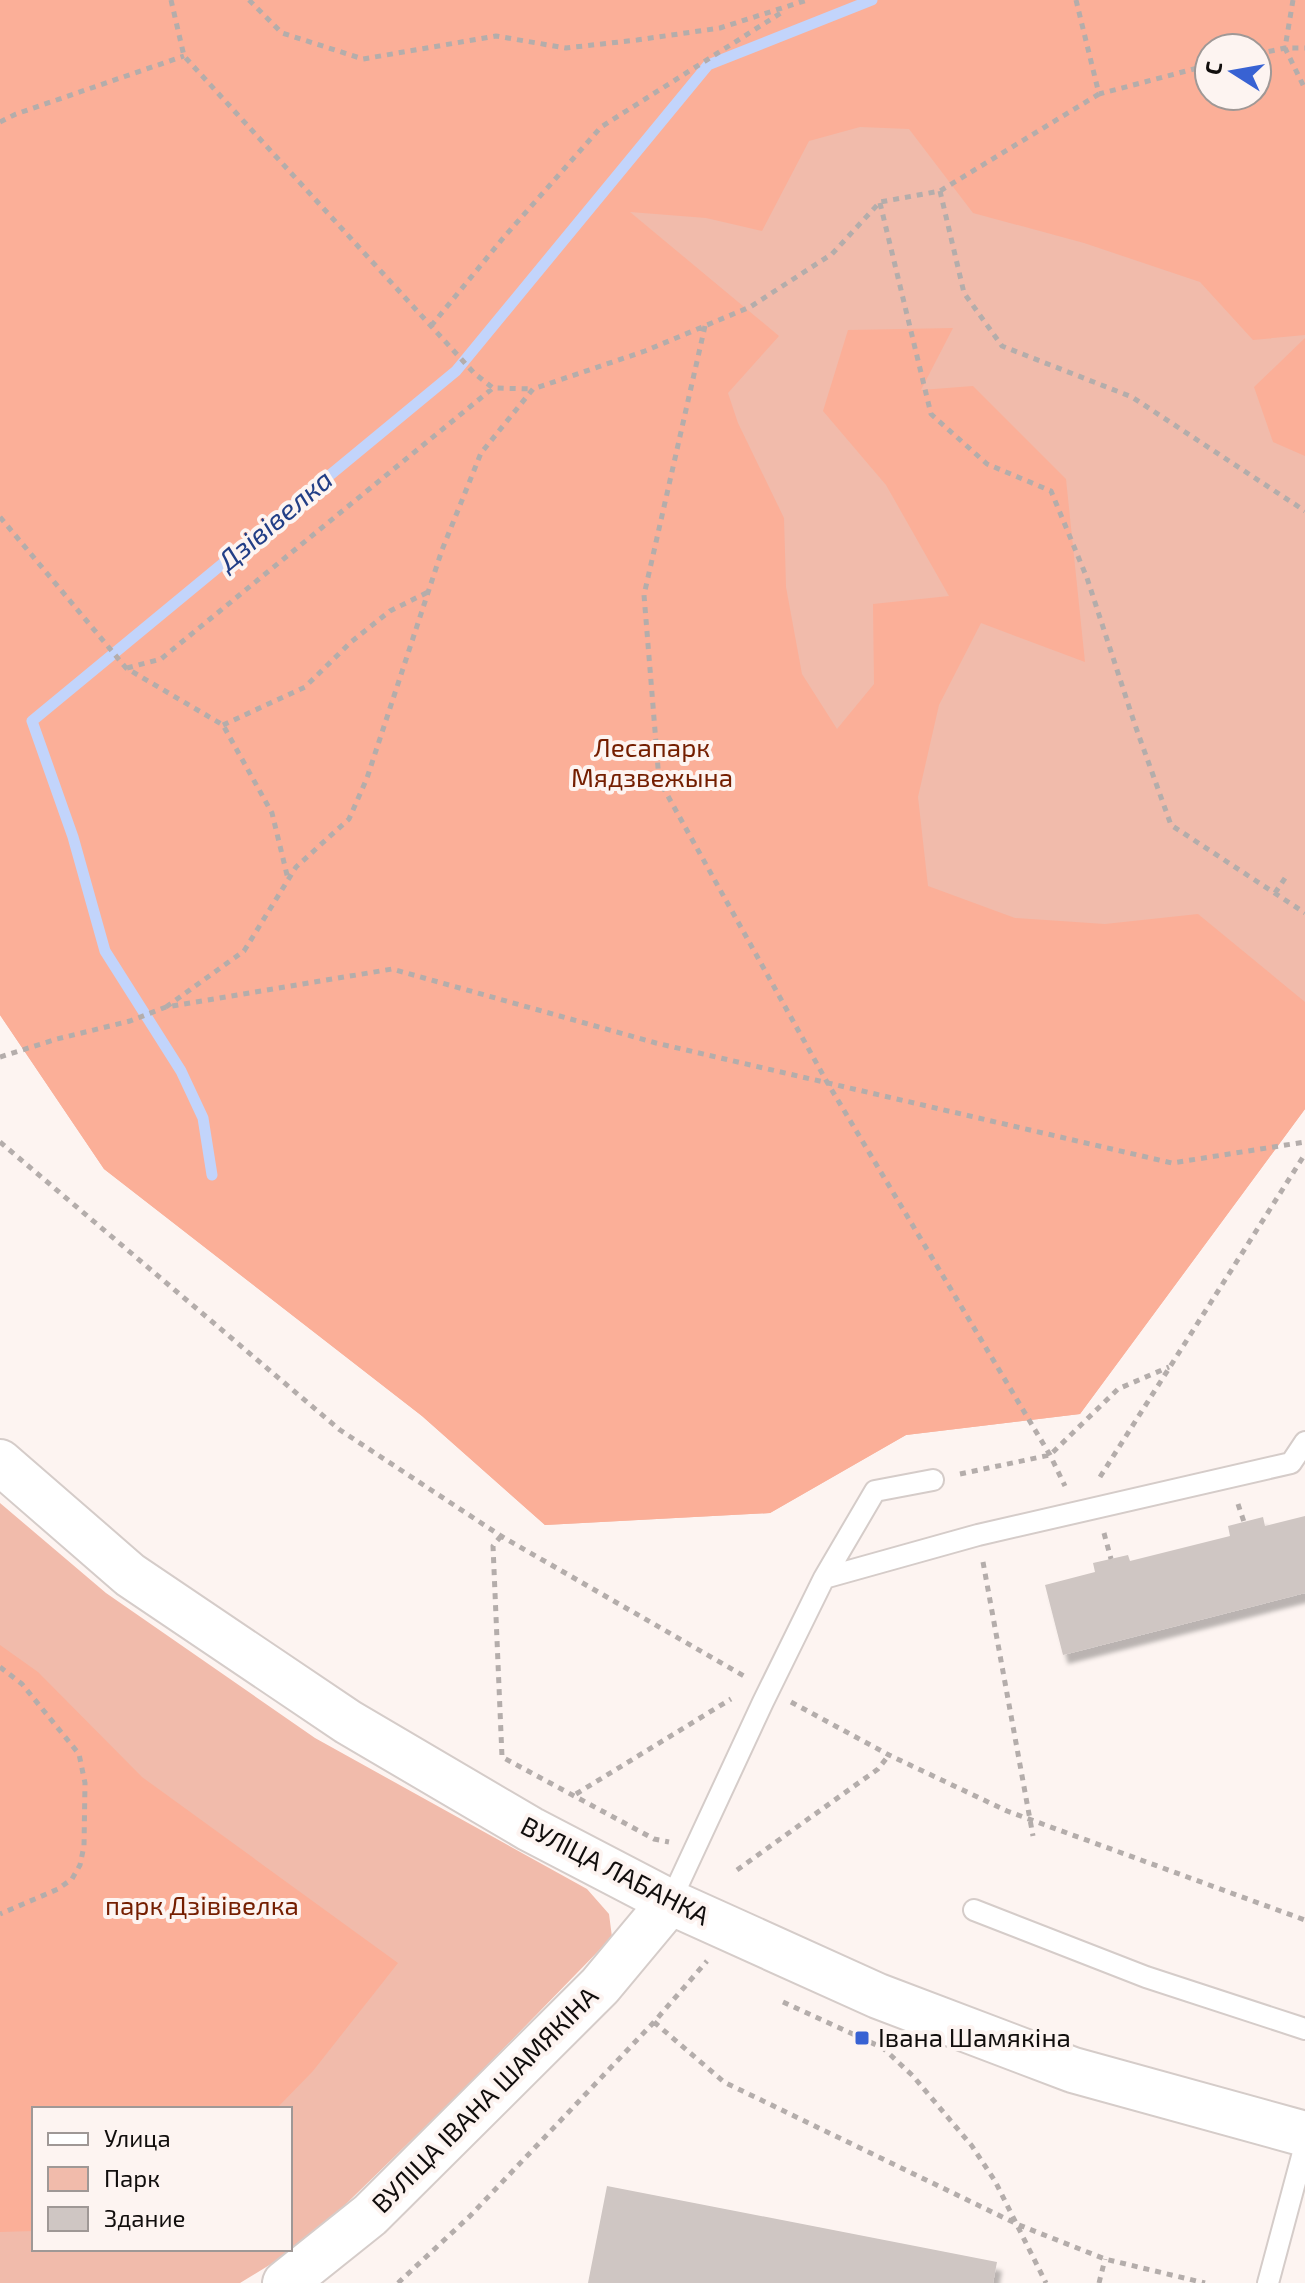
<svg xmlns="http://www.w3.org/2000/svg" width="1305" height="2283" viewBox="0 0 1305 2283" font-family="'Exo 2',sans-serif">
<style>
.green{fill:#f1bbab;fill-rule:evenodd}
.forest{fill:#fbaf98;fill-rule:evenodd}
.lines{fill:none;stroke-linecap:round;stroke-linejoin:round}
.stream{stroke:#c2d4fb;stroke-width:11}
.building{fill:#cfc6c3;filter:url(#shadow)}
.lane-casing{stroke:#d5ccc9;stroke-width:24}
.secondary-casing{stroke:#d5ccc9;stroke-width:48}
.path{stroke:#b4adab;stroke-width:5;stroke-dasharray:6 6;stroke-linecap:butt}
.lane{stroke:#fff;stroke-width:20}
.secondary{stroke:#fff;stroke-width:44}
.poi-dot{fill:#3862d3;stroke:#fdf4f1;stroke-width:3}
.labels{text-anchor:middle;stroke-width:8;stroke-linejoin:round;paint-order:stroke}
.park-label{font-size:26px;fill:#741e00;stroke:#fdf4f1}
.street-label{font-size:26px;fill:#110e0d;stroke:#fdf4f1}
.poi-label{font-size:26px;fill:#110e0d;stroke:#fdf4f1;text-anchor:start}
.water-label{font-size:28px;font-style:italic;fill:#223e86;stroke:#fdf4f1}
</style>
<defs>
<filter id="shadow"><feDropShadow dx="5" dy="9" stdDeviation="2" flood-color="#0004"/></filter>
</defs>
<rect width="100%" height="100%" fill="#fdf4f1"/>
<path class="green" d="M0,0H1305V1109L1080,1414L906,1435L770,1513L545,1525L422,1416L104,1169L0,1015ZM1209,48H1257V96H1209Z
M0,1503L106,1593L315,1738L587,1889L609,1914L612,1937L470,2083L307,2242L240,2283H0ZM34,2109H290V2249H34Z"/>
<path class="forest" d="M0,0H1305V335L1253,340L1200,282L1084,243L973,213L909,129L860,127L809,141L762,231L706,218L630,212L779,336L728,393L738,423L784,518L786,587L802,674L837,729L874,684L873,604L949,596L886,485L823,411L848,330L953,328L921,390L973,386L1066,479L1085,662L981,623L939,705L918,797L928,886L1015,918L1105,924L1198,914L1305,1002V1109L1080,1414L906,1435L770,1513L545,1525L422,1416L104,1169L0,1015ZM1257,48V96H1209V48Z
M1305,338V456L1273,442L1254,387Z
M0,1645L38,1672L142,1777L398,1963L313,2071L276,2109H34V2231L0,2232Z"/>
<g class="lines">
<path class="stream" d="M212,1175L203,1118L181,1071L105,951L73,837L32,721L456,371L708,65L872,0"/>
</g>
<path class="building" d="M1305,1516V1593L1063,1655L1045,1585L1095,1572L1093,1563L1128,1555L1130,1561L1230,1536L1228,1526L1263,1517L1265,1526Z
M607,2186L997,2262L993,2283H588Z"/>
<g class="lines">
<g class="lane-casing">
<path id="lane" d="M824,1578L875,1491L933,1480
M670,1902L763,1702L824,1578L978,1535L1291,1463L1305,1442
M974,1910L1146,1977L1305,2029
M1268,2283L1305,2145"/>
</g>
<g class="secondary-casing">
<path id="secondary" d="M0,1462L130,1575L348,1722L530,1829L670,1902L878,1996L1073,2070L1305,2134
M285,2283L370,2215L600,1986L670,1902"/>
</g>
<path class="path" d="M171,0L184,56L474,373L493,388L533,389
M249,0L282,33L363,59L496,36L566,48L637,40L720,28L807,0
M1076,0L1099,94L1209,65
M1293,0L1285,48L1305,89
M1257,54L1285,48H1305
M0,122L16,114L184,56
M940,191L964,293L1002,346L1132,397L1305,511
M880,203L931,414L987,464L1051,491L1087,578L1135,725L1171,825L1305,913
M431,326L504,237L601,127L784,11
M705,326L644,595L659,780L827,1082L1050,1455L1065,1486
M0,517L126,668L223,725L272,813L288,879
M127,668L161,659L493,388
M223,725L305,687L351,642L390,611L428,592
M1275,893L1285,878
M166,1007L244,951L296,867L349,819L367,778L442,550L481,453L533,389L645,351L750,307L832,254L880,202L940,191L1099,94
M0,1057L57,1039L130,1021L166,1007L392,969L656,1043L1172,1163L1305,1142
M0,1142L340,1430L501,1536L744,1676
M960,1474L1050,1455L1118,1389L1169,1367
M1100,1477L1305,1154
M1238,1504L1244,1522
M1104,1533L1111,1559
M501,1536L493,1546L502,1757L654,1839L669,1842
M983,1562L1033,1836
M0,1667L22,1684L79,1754L85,1783L84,1846L80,1865L72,1879L58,1889L0,1914
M791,1702L889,1755L1007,1811L1305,1920
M576,1794L731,1699
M737,1870L878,1769L889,1755
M783,2002L883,2048L913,2076L972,2146L995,2181L1046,2283
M654,2022L724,2082L1019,2225L1105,2259L1205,2283
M398,2283L470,2216L654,2022L707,1961
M1099,2283L1105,2259"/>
<use href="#lane" class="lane"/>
<use href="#secondary" class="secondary"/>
</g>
<rect class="poi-dot" x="854" y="2030" width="16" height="16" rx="4"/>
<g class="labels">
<g class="park-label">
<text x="652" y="757">Лесапарк<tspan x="652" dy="30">Мядзвежына</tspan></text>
<text x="202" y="1915">парк Дзівівелка</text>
</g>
<g class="street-label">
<text transform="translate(615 1871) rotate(27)" y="9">ВУЛІЦА ЛАБАНКА</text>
<text transform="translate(485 2100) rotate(-45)" y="9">ВУЛІЦА ІВАНА ШАМЯКІНА</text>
</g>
<g class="poi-label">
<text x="878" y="2047">Івана Шамякіна</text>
</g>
<g class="water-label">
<text transform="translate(275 520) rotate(-40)" y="10">Дзівівелка</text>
</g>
</g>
<rect x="32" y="2107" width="260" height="144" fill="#fdf4f1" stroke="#9f9896" stroke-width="2"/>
<rect x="48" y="2133" width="40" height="12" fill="#ffffff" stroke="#9f9896" stroke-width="2"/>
<text x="104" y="2147" font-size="24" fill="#110e0d">Улица</text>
<rect x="48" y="2167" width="40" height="24" fill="#f1bbab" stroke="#9f9896" stroke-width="2"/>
<text x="104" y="2187" font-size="24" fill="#110e0d">Парк</text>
<rect x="48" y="2207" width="40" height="24" fill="#cfc6c3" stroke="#9f9896" stroke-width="2"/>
<text x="104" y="2227" font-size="24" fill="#110e0d">Здание</text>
<g transform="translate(1233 72) rotate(281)"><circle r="38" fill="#fdf4f1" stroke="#9f9896" stroke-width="2"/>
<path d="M0-6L14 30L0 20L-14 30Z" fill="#3862d3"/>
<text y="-12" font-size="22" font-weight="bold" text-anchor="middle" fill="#110e0d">С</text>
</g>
</svg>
